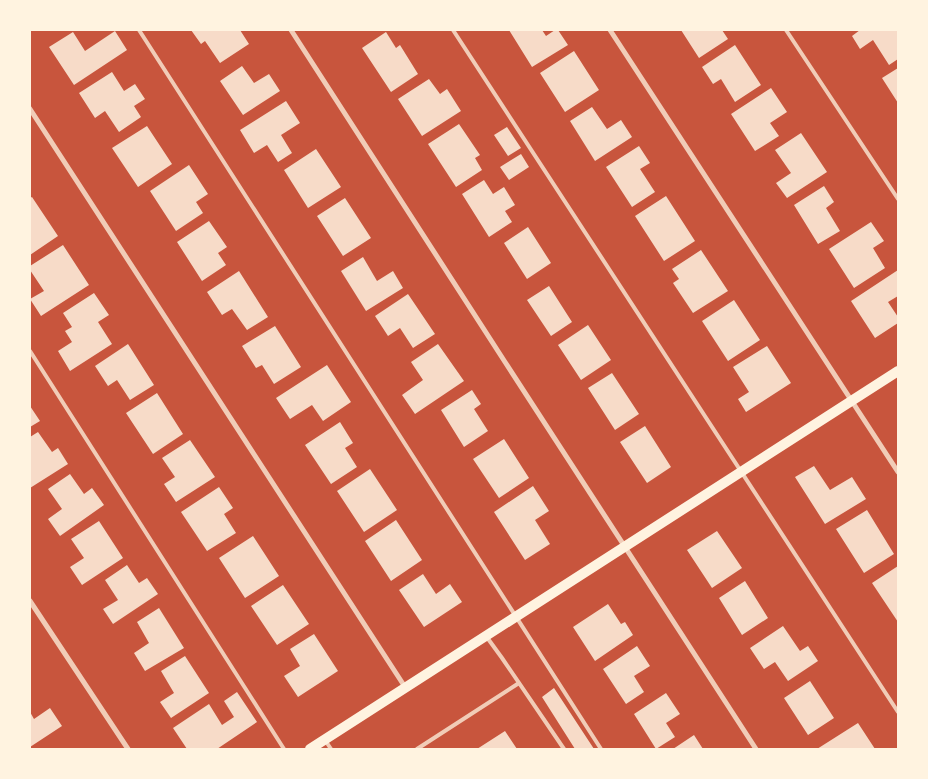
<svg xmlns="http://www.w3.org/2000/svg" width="928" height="779" viewBox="0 0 928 779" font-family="Commissioner,sans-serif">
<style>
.building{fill:#f7dbc8}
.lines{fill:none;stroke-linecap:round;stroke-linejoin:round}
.service{stroke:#f1ccb7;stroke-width:4}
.minor{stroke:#f1ccb7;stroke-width:5}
.secondary{stroke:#fff3e0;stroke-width:10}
</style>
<rect width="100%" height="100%" fill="#c8553d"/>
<path class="building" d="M191,30H240L249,44L220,63L205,41L201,44Z
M509,30H542L546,36L555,30H558L568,45L532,67Z
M681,30H722L728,39L699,58Z
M860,30H898V59L889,65L873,40L860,49L852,36Z
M115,31L127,50L74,85L49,47L73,32L85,51Z
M386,32L396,48L400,45L418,74L391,92L362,48Z
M735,45L761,85L735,102L721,79L713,84L702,67Z
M574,51L599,90L565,112L540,73Z
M242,66L254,83L269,74L280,91L243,115L220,81Z
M898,68V103L882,78Z
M112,72L124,91L135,84L145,99L134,106L141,117L119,132L105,111L95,118L79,93Z
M429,79L440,94L447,89L461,111L422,136L398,99Z
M771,88L787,112L770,123L779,136L755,151L731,114Z
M286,101L300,123L281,135L292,153L278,162L267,145L254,153L240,130Z
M592,107L607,129L621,120L632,137L595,161L570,121Z
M459,124L480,155L475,158L482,170L456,187L428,144Z
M147,126L172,164L138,187L112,148Z
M507,127L521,148L508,156L494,135Z
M801,133L827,172L787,198L776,183L791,173L775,150Z
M639,146L650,163L640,169L655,192L632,207L606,167Z
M316,149L341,187L308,208L284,170Z
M521,154L529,167L509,180L500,167Z
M189,165L208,194L196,202L203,213L176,231L150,191Z
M484,180L493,194L504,187L515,205L505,211L512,222L489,237L462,194Z
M824,186L834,202L826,208L840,231L818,244L794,205Z
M666,196L695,241L664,261L635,216Z
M32,197L58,236L30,255V198Z
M345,198L371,238L343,256L317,216Z
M209,221L227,247L218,253L226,265L202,281L177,242Z
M871,222L884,241L873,248L885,268L854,288L829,249Z
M528,227L551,263L527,279L504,243Z
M63,245L89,285L41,316L30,299L44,291L30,270V266Z
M701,250L728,291L693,313L673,283L679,279L672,269Z
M363,257L377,281L393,271L403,288L366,311L341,271Z
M898,270V296L888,302L898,317V323L875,338L851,301Z
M239,271L268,317L247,330L232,309L222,315L207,292Z
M549,286L572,322L551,336L527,300Z
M94,293L109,315L98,322L112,344L70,371L58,351L72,342L65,331L72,327L63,313Z
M408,294L435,334L413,348L400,328L388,336L375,316Z
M734,300L760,340L728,361L702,321Z
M588,325L611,360L581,380L558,345Z
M275,326L301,367L274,384L262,365L256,368L242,346Z
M128,344L154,385L130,400L117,380L108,386L95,366Z
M438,344L464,381L415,414L402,395L423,380L411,362Z
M767,346L791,383L746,412L738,399L749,392L733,367Z
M327,365L351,402L323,421L312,405L290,419L276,398Z
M612,373L639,414L615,430L588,388Z
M472,390L481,404L474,409L488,431L464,447L441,410Z
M157,393L183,434L153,454L126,413Z
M30,406L40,421L30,427Z
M340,422L353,443L345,448L357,467L331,484L305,445Z
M645,426L671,467L647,483L620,442Z
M38,432L52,452L58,448L68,464L30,488V437Z
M504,439L529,478L499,498L473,459Z
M190,440L215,477L176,502L164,484L175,477L162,458Z
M814,466L830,490L852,477L866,499L825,524L795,477Z
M370,469L397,510L364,532L337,491Z
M70,474L84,494L92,488L104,505L60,536L48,519L62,509L48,489Z
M533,486L549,511L535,520L550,544L525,560L494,512Z
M219,487L233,508L224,514L236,533L207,551L181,512Z
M867,510L894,554L864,573L836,529Z
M396,520L422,560L391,581L365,541Z
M99,521L123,558L82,585L70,567L84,558L71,539Z
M717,531L742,568L712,588L687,550Z
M253,536L279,576L245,598L219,558Z
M127,565L139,583L147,578L158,594L113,624L103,609L118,600L105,580Z
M898,566V622L872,583Z
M423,574L436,594L450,584L462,602L424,627L399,590Z
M745,581L768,618L742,635L719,598Z
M283,585L309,624L277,645L251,606Z
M608,604L621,624L625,622L633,635L595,661L573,627Z
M159,608L184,648L145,671L134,653L149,643L137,622Z
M783,626L800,651L808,646L818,661L788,681L775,662L764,669L750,648Z
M314,634L338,671L298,697L284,676L300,666L290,649Z
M637,646L650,666L634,676L644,692L626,704L603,669Z
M185,656L209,693L171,718L160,702L174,693L161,671Z
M810,681L834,718L808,735L784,698Z
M554,688L594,749H575L542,697Z
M237,692L257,722L217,749H187L173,728L209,704L222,725L234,717L224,701Z
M666,693L680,714L666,723L675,737L656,749L634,714Z
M50,708L62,726L30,747V712L34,719Z
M858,723L875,749H817Z
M505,731L517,749H477Z
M694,735L703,749H673Z"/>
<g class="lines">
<path class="service" d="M139,30L601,749
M453,30L898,712
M786,30L898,199
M30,351L284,749
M486,636L502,658L564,749
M325,740L331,749
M417,749L519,683"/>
<path class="minor" d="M291,30L505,362L756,749
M610,30L898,472
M30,109L405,687
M30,601L128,749"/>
<path class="secondary" d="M310,749L898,371"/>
</g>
<rect width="928" height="779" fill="none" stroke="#fff3e0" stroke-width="62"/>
</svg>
